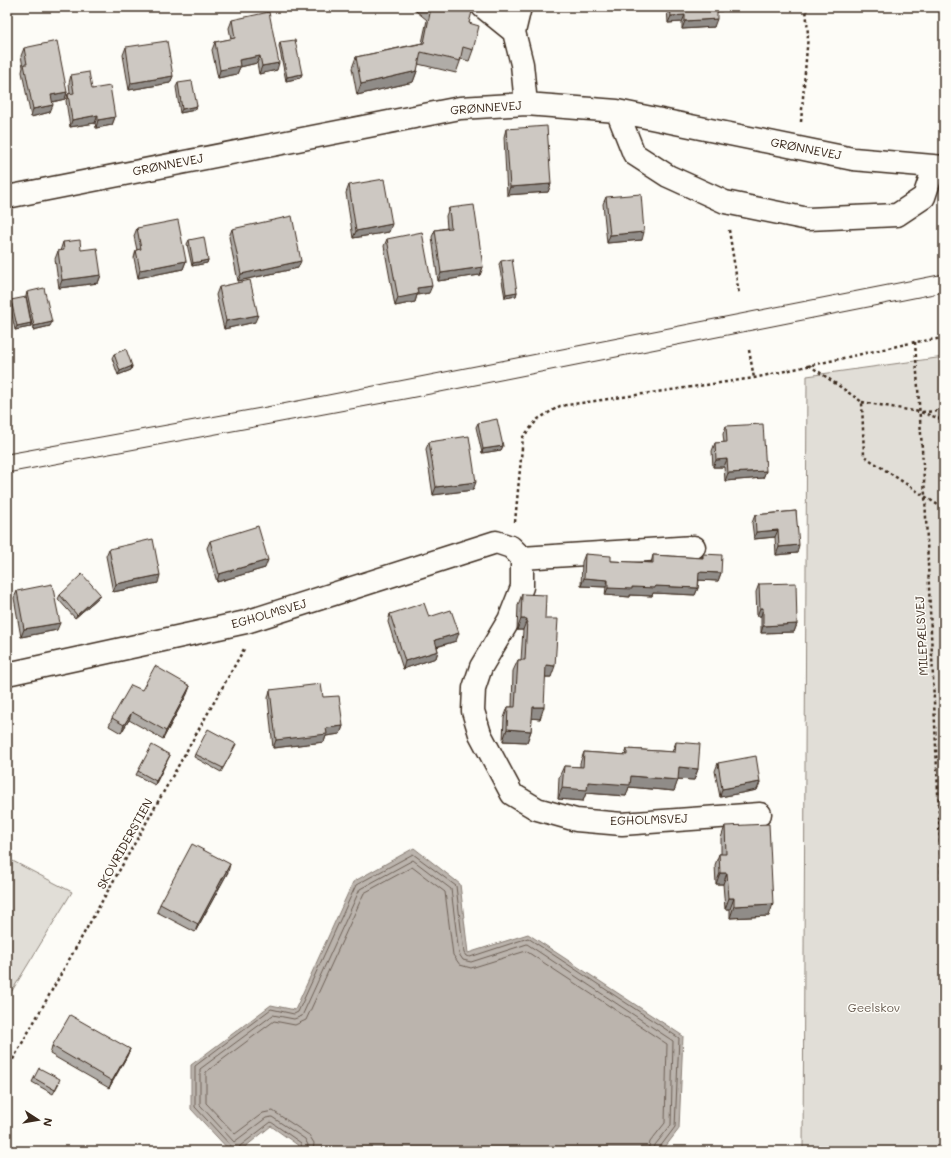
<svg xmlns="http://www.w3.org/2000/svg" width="951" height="1158" viewBox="0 0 951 1158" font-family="Mali,sans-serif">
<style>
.green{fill:#e1ded7;stroke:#8e847a}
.water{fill:#bbb4ad;stroke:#887d74}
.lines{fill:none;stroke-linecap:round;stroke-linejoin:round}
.shore{stroke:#6e6157;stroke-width:1}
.minor-casing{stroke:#3b2a1e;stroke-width:25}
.path{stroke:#3b2a1e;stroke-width:2.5;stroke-dasharray:3 3;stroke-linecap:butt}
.minor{stroke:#fdfcf7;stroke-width:22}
.tram{stroke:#3b2a1e;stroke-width:1}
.wall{fill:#b0aca7;stroke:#3b2a1e}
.shaded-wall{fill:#908c88;stroke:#3b2a1e}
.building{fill:#cdc8c2;stroke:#3b2a1e}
.labels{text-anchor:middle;stroke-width:3;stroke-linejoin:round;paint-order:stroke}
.street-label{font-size:12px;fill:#3b2a1e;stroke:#fdfcf7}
.park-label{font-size:12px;fill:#64574c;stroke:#fdfcf7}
</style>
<rect width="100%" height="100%" fill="#fdfcf7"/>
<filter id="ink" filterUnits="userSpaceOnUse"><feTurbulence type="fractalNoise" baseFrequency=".025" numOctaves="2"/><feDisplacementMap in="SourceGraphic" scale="8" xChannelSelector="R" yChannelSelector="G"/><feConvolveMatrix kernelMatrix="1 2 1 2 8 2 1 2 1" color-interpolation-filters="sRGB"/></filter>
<g filter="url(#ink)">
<path class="green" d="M944,357V1151H803L807,376Z
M7,858L72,892L7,999Z"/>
<path class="water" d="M414,848L460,884L468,953L528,934L683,1036L679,1129L662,1151H449L445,1149L441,1151H298L299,1146L271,1126L240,1151H230L191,1109V1065L271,1005L295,1010L353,882Z"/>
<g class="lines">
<path class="shore" d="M233,1151L232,1147L195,1107V1066L271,1009L294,1014L298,1012L356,885L413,854L456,886L464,953L466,956L470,957L528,938L679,1038L675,1127L660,1147L659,1151
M238,1151L240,1146L271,1122L301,1143L302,1151
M307,1151L308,1145L305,1139L272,1117L266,1118L234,1142L200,1105V1069L273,1015L294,1019L302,1016L360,889L413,860L451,889L459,954L463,960L471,962L527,944L673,1041L671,1125L655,1145L654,1151
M313,1151L314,1143L309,1135L273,1111L263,1113L235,1134L206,1103V1072L274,1021L295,1025L306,1020L364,893L412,867L445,892L453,955L460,965L471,968L526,951L667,1044L665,1123L650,1142L648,1151"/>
<g class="minor-casing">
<path id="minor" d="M483,7L514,32L522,64L526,104
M514,32L520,7
M617,111L634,154L668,176L725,202L808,219L897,215L924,197L934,167
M7,197L460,108L526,104L617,111L853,159L944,167
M522,558L694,547
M7,674L246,622L496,542L511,547L522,558V587L509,620L481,667L474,688L473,711L480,734L512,794L537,809L576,820L622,824L760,814"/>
</g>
<path class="path" d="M801,122L808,35L806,7
M729,230L739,294
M915,342L925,495L944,930
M749,350L754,378
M809,365L862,402L864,456L944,509
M862,402L920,412L944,420
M922,412L944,411
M515,522L523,437L538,419L560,406L754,378L915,342L944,338
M7,1070L244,649"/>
<use href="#minor" class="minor"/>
<path class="tram" d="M7,454L272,406L944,274
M7,473L410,398L944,292"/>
</g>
<path class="wall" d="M411,7H470L469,23L473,50L469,61L461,59L456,73L418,64L417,71L413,82L357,95L352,68L356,57L422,43L427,20Z
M667,7H723L722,11H717L714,27L682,29V22L668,23Z
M232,20L277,70L259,74L257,63L240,67L237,74L218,78L212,50L215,42L231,39L229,28Z
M280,42L302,74L300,78L286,81L279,46Z
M126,47L173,76L170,83L129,90L123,55Z
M24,48L67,92L65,99L52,102L50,112L31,117L22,72L23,67L21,56Z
M71,75L92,89L115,117L112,125L96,128L95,123L70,127L66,101L68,94L70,93L69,83Z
M178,83L197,106L195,110L180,113L176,87Z
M506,129L551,184L548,192L507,195L504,137Z
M349,185L389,232L353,238L346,193Z
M606,197L642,240L607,243L603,204Z
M449,208L483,267L480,275L438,281L432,237L435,230L447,228L446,216Z
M137,228L186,261L183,269L138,278L134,258L136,250H137L134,236Z
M232,229L298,268L238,281L229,237Z
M387,239L429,293L417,295L415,302L395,306L384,246Z
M189,240L208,260L207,263L192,266L187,244Z
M63,242L81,250L101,275L98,283L59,288L55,259L58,251H60Z
M501,261L517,292L516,296L505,298L499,264Z
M219,287L255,322L224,329L216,295Z
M27,292L50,326L33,330L26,296Z
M11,300L31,323L30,327L15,330L10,304Z
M114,354L132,366L131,370L118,375L112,358Z
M478,423L503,446L501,450L482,453L476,427Z
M726,426L766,471L763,478L725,481L724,467H713L712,451L715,443H724L723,434Z
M429,442L473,490L433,495L426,449Z
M796,511L797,553L776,555L775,537L754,539L752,523L755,515Z
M210,541L265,568L217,582L207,548Z
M109,549L158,583L113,592L106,556Z
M585,554L611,561L651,563L653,555L702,558L703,554L721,573L718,581L699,580L698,588L695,595L653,593L652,596L630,595V597L605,595L606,587L581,586L582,562Z
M759,584L797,624L794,632L761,633V616H757L756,592Z
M17,591L57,630L21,637L14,598Z
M100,594L98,598L75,618L58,599L60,595Z
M522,594L545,619L551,677H545L540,719L532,718L531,731L527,742L503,741L504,718L508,707H512L513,671L518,660H521L523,630H517L518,605Z
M390,614L429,617L456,641L437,647L438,651L436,658L403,669L388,622Z
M190,686L187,694L163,739L129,720L121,733L109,726L112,718L142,690Z
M270,690L323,697L343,726L340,734L326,736L324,742L273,748L268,698Z
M676,742L698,769L694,780L678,779L674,791L629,787L626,796L586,793L583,801L558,799L559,777L564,766L580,767V763L584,752L625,755L627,749L672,752Z
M236,744L234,748L221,772L194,757L195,754Z
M170,755L155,785L136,775L138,771Z
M718,763L760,782L757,790L720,797L715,771Z
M725,826L769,916L730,918V909H725L723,884H716L715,865L719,854H721V838Z
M228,872L195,932L157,912L160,904Z
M52,1046L130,1049L127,1056L109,1088L50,1054Z
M34,1078L59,1083L53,1094L32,1082Z"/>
<path class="shaded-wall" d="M715,7H723L722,11H714Z
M685,15L682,22L668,23L671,16Z
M717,19L714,27L682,29L685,21Z
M260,56L257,63L240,67L237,74L218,78L220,70L239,60Z
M279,63L277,70L259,74L262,66Z
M417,71L413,82L357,95L361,84Z
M302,74L300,78L286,81L287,77Z
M173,76L170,83L129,90L131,83Z
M67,92L65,99L48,103L51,95Z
M53,105L50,112L31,117L33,109Z
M197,106L195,110L180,113L182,109Z
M98,115L95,123L70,127L72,120Z
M115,117L112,125L96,128L98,120Z
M551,184L548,192L507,195L510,187Z
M392,224L389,232L353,238L356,231Z
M644,232L642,240L607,243L610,235Z
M208,260L207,263L192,266L193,263Z
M186,261L183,269L138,278L140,270Z
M301,261L298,268L238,281L241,274Z
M483,267L480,275L438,281L441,273Z
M101,275L98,283L59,288L62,280Z
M432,286L429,293L417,295L415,302L395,306L398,298L417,288Z
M517,292L516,296L505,298L506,294Z
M258,315L255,322L224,329L226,321Z
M52,322L50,326L33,330L34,326Z
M31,323L30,327L15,330L17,326Z
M132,366L131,370L118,375L120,371Z
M503,446L501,450L482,453L483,449Z
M727,459L724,467H713L716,460Z
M766,471L763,478L725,481L728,473Z
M476,482L473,490L433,495L436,487Z
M778,530L775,537L754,539L756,532Z
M799,545L797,553L776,555L779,547Z
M268,560L265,568L217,582L219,574Z
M699,572L721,573L718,581L696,580Z
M160,575L158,583L113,592L116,584Z
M584,578L608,580L606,587L581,586Z
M655,586L698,588L695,595L653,593L652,596L630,595V597L605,595L608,588Z
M100,594L98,598L75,618L77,615Z
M760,608H763L761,616H757Z
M521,619H527L523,630H517Z
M60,623L57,630L21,637L24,629Z
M797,624L794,632L761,633L763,626Z
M459,633L456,641L432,648L435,640Z
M438,651L436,658L403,669L405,661Z
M546,665L555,666L551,677H542Z
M190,686L187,694L163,739L166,731Z
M533,707H544L540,719L529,718Z
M132,712L129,720L121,733L124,725Z
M343,726L340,734L326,736L324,742L273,748L276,740L326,728Z
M507,729L531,731L527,742L503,741Z
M170,755L155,785L156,781Z
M679,767L698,769L694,780L675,779Z
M631,776L678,780L674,791L629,787L626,796L586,793L583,801L558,799L562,788L588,782Z
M760,782L757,790L720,797L722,789Z
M230,864L228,872L195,932L198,924Z
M720,873H727L723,884H716Z
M729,898H734L730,909H725Z
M773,904L769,916L730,918L734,906Z
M130,1049L127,1056L109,1088L112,1081Z"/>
<path class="building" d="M429,7H470L473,8L469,23L479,26L473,50L463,47L460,61L421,52L417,71L361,84L356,57L424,43L431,8Z
M670,7H717V19L685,21V15L671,16Z
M269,12L279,63L262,66L260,56L239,60L240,66L220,70L215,42L235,38L232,20Z
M295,40L302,74L287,77L280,42Z
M57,41L67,92L51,95L53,105L33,109L24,64H27L24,48Z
M167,41L173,76L131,83L126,47Z
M89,72L92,89L110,86L115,117L98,120V115L72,120L68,94L74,93L71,75Z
M192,81L197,106L182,109L178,83Z
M547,126L551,184L510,187L506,129Z
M384,179L392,224L356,231L349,185Z
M641,194L644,232L610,235L606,197Z
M474,205L483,267L441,273L435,230L451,228L449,208Z
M292,216L301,261L241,274L232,229Z
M178,220L186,261L140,270L136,250L141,249L137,228Z
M422,232L432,286L417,288L418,294L398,298L387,239Z
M204,237L208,260L193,263L189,240Z
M80,240L81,250L97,248L101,275L62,280L58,251L64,250L63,242Z
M512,259L517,292L506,294L501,261Z
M250,280L258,315L226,321L219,287Z
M44,288L52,322L34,326L27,292Z
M26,297L31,323L17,326L11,300Z
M126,349L132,366L120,371L114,354Z
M497,419L503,446L483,449L478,423Z
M763,424L766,471L728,473L727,459L716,460L715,443L727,442L726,426Z
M469,436L476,482L436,487L429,442Z
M796,511L799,545L779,547L778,530L756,532L755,515Z
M258,526L268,560L219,574L210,541Z
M153,539L160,575L116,584L109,549Z
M585,554L611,556V561L653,563V555L703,558V554L722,555L721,573L699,572L698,588L655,586V588L632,587V589L608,588V580L584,578Z
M82,574L100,594L77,615L60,595Z
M796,583L797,624L763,626V608H760L759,584Z
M52,584L60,623L24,629L17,591Z
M522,594L546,595L545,619H558L555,666L546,665L544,707H533L531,731L507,729L508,707H515L518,660H525L527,619H521Z
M424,603L429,617L451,610L459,633L435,640L438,651L405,661L390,614Z
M155,666L190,686L166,731L132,712L124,725L112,718L131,685L142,690Z
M321,684L323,697L339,696L343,726L326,728L327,734L276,740L270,690Z
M208,729L236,744L223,768L195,754Z
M676,742L700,744L698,769L679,767L678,780L631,776L630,785L588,782L587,790L562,788L564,766L583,767L584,752L627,755V749L675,752Z
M152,745L170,755L156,781L138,771Z
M756,756L760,782L722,789L718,763Z
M769,824L773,904L734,906V898H729L727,873H720L719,854H726L725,826Z
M192,844L230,864L198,924L160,904Z
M70,1015L130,1049L112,1081L52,1046Z
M39,1068L60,1079L55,1090L34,1078Z"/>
</g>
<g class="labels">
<g class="street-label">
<text transform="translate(486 108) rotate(-4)" y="4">GRØNNEVEJ</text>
<text transform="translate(806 149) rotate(11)" y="4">GRØNNEVEJ</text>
<text transform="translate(168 165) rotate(-11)" y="4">GRØNNEVEJ</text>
<text transform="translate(269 614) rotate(-16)" y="4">EGHOLMSVEJ</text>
<text transform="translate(922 636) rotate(-93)" y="4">MILEPÆLSVEJ</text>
<text transform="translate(649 820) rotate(-2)" y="4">EGHOLMSVEJ</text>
<text transform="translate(125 844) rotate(-61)" y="4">SKOVRIDERSTIEN</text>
</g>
<g class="park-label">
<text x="874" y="1012">Geelskov</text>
</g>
</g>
<rect width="951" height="1158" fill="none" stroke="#fdfcf7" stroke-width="24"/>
<rect x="12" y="12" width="927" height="1134" fill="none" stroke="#3b2a1e" stroke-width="1.5" filter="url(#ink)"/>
<g transform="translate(38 1120) rotate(102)" stroke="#fdfcf7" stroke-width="3" paint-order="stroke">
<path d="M0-3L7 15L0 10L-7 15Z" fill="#3b2a1e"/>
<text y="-6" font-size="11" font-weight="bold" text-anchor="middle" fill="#3b2a1e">N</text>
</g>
</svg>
